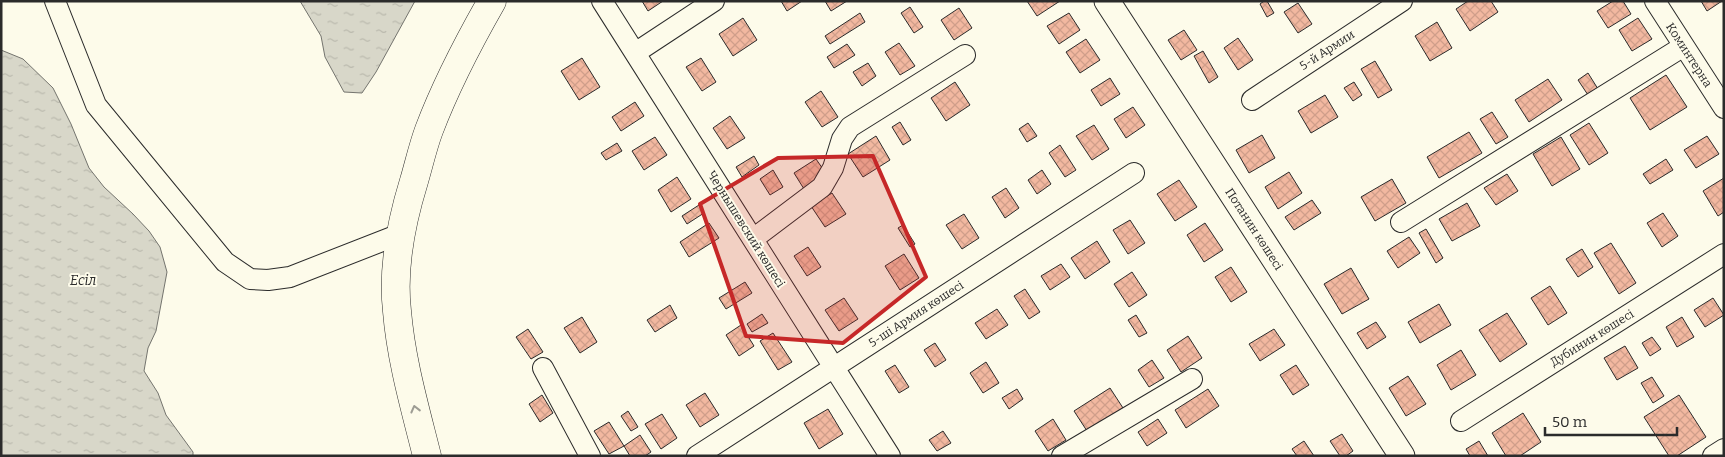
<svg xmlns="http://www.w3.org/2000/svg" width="1725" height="457" viewBox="0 0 1725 457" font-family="Bitter,serif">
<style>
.water{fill:url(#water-ripples);stroke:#74746e}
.building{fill:url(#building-cross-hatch);stroke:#2b2b2b}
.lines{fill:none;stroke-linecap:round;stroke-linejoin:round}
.minor-casing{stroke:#2b2b2b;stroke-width:22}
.major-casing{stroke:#2b2b2b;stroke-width:27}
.highway-casing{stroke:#2b2b2b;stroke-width:29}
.minor{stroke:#fdfbea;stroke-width:20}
.major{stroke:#fdfbea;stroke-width:25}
.highway{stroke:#fdfbea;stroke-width:28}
.oneway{stroke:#9e9d94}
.marked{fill:#c62828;fill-opacity:0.2;stroke:#c62828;stroke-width:4;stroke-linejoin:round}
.labels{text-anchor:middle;stroke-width:4;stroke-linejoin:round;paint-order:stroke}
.street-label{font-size:12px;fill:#2b2b2b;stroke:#fdfbea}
.water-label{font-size:14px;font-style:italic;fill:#2b2b2b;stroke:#fdfbea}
</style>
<defs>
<pattern id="water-ripples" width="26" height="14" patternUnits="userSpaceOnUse" patternTransform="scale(1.25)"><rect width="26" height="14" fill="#d8d7c9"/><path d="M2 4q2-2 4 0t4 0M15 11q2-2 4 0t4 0" fill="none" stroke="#bab9ad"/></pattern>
<pattern id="building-cross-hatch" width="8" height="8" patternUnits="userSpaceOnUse" patternTransform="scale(1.25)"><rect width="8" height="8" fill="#f2b8a0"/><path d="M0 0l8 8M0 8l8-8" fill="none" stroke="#d09e8a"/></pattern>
</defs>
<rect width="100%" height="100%" fill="#fdfbea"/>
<path class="water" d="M300,1H415L376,72L362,93L344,92L325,57L321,36Z
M1,50L23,59L53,88L71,124L89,168L104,187L133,214L149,231L160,247L167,272L156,331L148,348L144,371L158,393L166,415L193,452V456H1Z"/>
<path class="building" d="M642,1H663L648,11Z
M781,1H802L787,11Z
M825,1H847L831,11Z
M1027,1H1060L1037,16Z
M1264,1H1267L1274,13L1267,17L1260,4Z
M1468,1H1491L1498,12L1470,31L1456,9Z
M1613,1H1623L1631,14L1608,28L1597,11Z
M1701,1H1722L1707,11Z
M1298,3L1312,24L1298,33L1284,12Z
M910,7L923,27L914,33L901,13Z
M959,8L972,28L954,40L941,20Z
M860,13L865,22L830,44L825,36Z
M1069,13L1080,30L1059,44L1047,26Z
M743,18L757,40L733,56L719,34Z
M1638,18L1652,39L1632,51L1619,30Z
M1437,22L1452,48L1430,61L1415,36Z
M1184,30L1197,50L1181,60L1168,40Z
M1238,38L1253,60L1238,70L1224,48Z
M1086,39L1100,60L1080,73L1066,52Z
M899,43L915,66L900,75L885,52Z
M847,44L855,55L834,68L827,57Z
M1203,51L1218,77L1209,83L1194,56Z
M582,58L600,87L579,100L561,71Z
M701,58L716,82L702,91L686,67Z
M1375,61L1392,90L1378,98L1361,69Z
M868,63L876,76L862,86L853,72Z
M1588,73L1598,89L1588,95L1578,80Z
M1666,75L1687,107L1650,130L1630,98Z
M1110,78L1120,94L1101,106L1091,90Z
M1548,79L1562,100L1529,122L1515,100Z
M955,82L970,105L946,121L931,98Z
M1354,82L1362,95L1353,101L1344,88Z
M821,91L838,117L822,127L805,102Z
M1325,95L1338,117L1311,133L1298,111Z
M635,102L644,116L621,131L612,117Z
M1133,107L1145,125L1126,138L1114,119Z
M1492,112L1508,137L1496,144L1480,119Z
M730,116L745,138L727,149L713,128Z
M900,122L911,140L903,145L892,127Z
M1028,123L1037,136L1027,142L1019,129Z
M1589,123L1608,153L1589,165L1570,135Z
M1094,125L1109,149L1092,160L1076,136Z
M1469,132L1482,153L1439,178L1427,157Z
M1262,135L1275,158L1249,173L1236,150Z
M876,136L890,160L863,177L848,154Z
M1707,136L1719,154L1696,168L1684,150Z
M655,137L667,155L644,170L632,151Z
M1561,137L1580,169L1552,186L1533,154Z
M617,143L622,151L606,160L601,153Z
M1060,145L1076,170L1065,177L1049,153Z
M754,156L759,165L742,177L736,167Z
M816,159L827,175L804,189L794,173Z
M1666,159L1673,170L1650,184L1643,174Z
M773,170L783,187L770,195L760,179Z
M1042,170L1051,184L1037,194L1028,180Z
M1289,172L1302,193L1278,209L1265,187Z
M1507,174L1518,191L1496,205L1484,188Z
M677,177L691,199L671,212L658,190Z
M1724,178V212L1718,216L1703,191Z
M1392,179L1406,203L1375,221L1361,197Z
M1179,180L1197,207L1175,221L1157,194Z
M1006,188L1019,208L1005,218L992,197Z
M832,193L846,214L825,227L811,206Z
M1312,200L1321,213L1294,230L1285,217Z
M1467,203L1480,226L1452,241L1439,219Z
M699,205L704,213L687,224L682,216Z
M1663,213L1678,236L1662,247L1647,223Z
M964,214L979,238L962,249L946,225Z
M1130,220L1145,243L1128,254L1113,230Z
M709,223L719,238L689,257L680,242Z
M1205,223L1223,250L1204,262L1187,235Z
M903,225L915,244L910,247L898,228Z
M1426,229L1443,258L1436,263L1419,233Z
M1409,237L1420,253L1398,268L1387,251Z
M1097,241L1110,262L1085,279L1071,258Z
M1611,243L1636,283L1619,294L1594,253Z
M808,247L821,267L807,276L794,256Z
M1582,249L1593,267L1578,277L1566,259Z
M904,254L919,278L900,290L885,266Z
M1061,264L1070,277L1050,290L1041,276Z
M1231,267L1247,292L1231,302L1215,277Z
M1351,268L1369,299L1342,314L1324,284Z
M1132,272L1147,295L1129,307L1114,284Z
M745,282L752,293L726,309L719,298Z
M1550,286L1567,313L1548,325L1531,298Z
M1025,289L1040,312L1029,319L1014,296Z
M844,298L858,319L839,331L825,310Z
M1713,298L1724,315L1705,327L1694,310Z
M1439,304L1451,325L1420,343L1408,322Z
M670,305L677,318L655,332L647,320Z
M997,309L1008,325L986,339L975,323Z
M1507,313L1527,344L1500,362L1479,330Z
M762,314L768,323L752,332L747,324Z
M1136,315L1147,333L1139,337L1128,320Z
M582,317L597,342L580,353L564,328Z
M1682,317L1694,337L1677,347L1666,327Z
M1376,322L1386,337L1367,349L1357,333Z
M741,325L754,346L739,356L726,335Z
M528,329L543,352L531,359L516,337Z
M1274,329L1285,345L1260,361L1249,344Z
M773,333L792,362L778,370L760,341Z
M1188,336L1202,358L1181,372L1167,350Z
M1652,337L1661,349L1650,356L1642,343Z
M935,343L946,360L935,367L924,350Z
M1625,346L1638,368L1617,380L1604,358Z
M1461,350L1476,375L1451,390L1437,365Z
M1152,360L1164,378L1149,387L1138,370Z
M986,362L999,383L983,393L970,373Z
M895,365L909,387L899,393L885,371Z
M1296,365L1309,385L1293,395L1280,375Z
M1408,376L1426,404L1406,416L1389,388Z
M1652,377L1664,396L1653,403L1641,383Z
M1110,388L1123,408L1087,431L1074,411Z
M1017,389L1023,399L1009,409L1002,398Z
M1208,389L1219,406L1186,428L1175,410Z
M705,393L719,415L700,427L686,405Z
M542,395L553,413L540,422L529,404Z
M1679,395L1706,437L1677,456H1669L1644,417Z
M828,409L843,434L819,449L804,423Z
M628,411L638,427L631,431L621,416Z
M1523,413L1541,442L1520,456H1506L1492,433Z
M662,414L677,438L661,449L645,424Z
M1053,419L1066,440L1048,451L1035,431Z
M1158,419L1167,433L1147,446L1138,432Z
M609,422L624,446L609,454L594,431Z
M943,431L951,443L937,451L929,440Z
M1342,434L1353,451L1346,456H1340L1330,441Z
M640,435L651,452L645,456H630L624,446Z
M1304,441L1314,456H1297L1292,449Z
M1479,441L1488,456H1470L1466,449Z"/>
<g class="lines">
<g class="minor-casing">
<path id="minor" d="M55,1L96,105L225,262L250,279L268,280L290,277L400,234
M602,1L890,456
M1655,1L1724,108
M635,53L714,1
M1252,100L1402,1
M1401,222L1684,46
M753,239L822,187L833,168L842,139L850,127L965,55
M543,368L590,456
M1461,421L1724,254
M697,456L1134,173
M1062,456L1192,379
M1713,456L1724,449"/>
</g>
<g class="major-casing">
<path id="major" d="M1107,1L1402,456"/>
</g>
<g class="highway-casing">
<path id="highway" d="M427,456C415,408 401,360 397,311C392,267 401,223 414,181C419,164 423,146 429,130C446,85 468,43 492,1"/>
</g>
<use href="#minor" class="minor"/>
<use href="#major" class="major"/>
<use href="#highway" class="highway"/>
</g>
<defs><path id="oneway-chevron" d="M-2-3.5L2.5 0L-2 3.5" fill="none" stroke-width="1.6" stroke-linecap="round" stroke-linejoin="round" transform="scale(1.25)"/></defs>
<use class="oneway" href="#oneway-chevron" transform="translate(415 409) rotate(-104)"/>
<path class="marked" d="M873,156L926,277L843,343L746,336L700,204L778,158Z"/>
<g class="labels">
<g class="street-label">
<text transform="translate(1327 50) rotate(-33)" y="4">5-й Армии</text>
<text transform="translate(1689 55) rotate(57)" y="4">Коминтерна</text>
<text transform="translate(746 229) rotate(58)" y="4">Чернышевский көшесі</text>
<text transform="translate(1254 229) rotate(57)" y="4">Потанин көшесі</text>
<text transform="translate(916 314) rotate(-33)" y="4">5-ші Армия көшесі</text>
<text transform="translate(1592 338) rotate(-32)" y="4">Дубинин көшесі</text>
</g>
<g class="water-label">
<text x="83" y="285">Есіл</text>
</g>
</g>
<rect width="1725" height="457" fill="none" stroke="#2b2b2b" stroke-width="5"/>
<path d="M1545 427v8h132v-8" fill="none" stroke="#2b2b2b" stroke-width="2.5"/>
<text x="1552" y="427" font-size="15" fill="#2b2b2b" stroke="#fdfbea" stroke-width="4" paint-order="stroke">50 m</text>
</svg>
